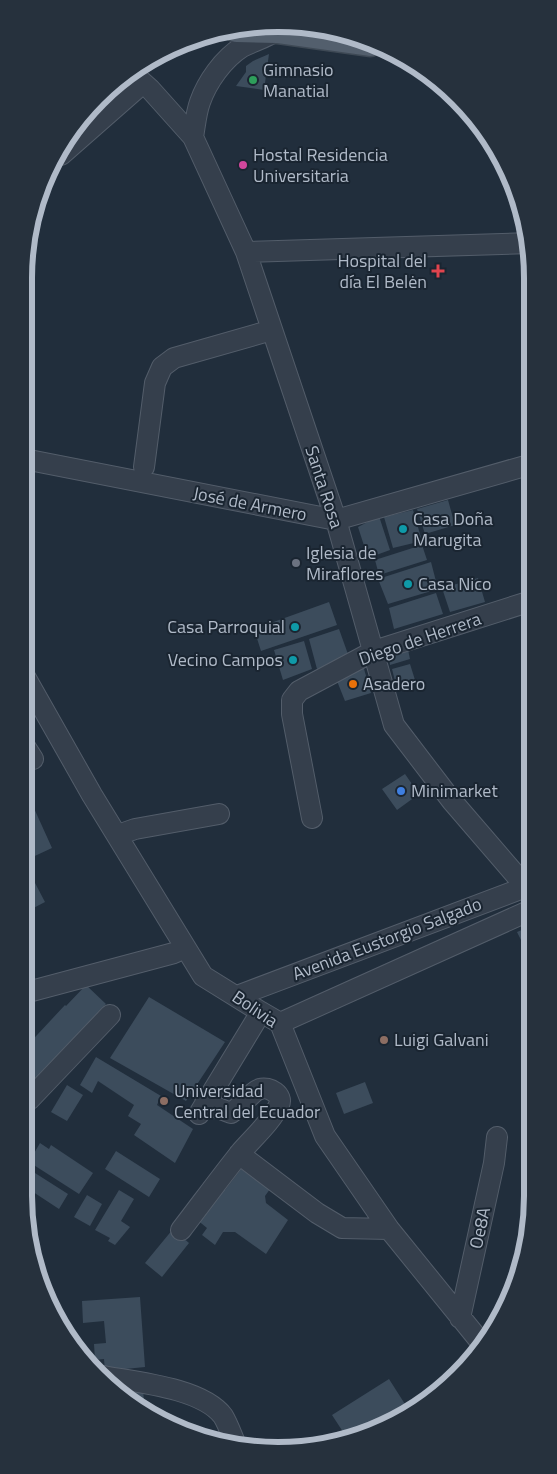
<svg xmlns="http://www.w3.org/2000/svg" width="557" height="1474" viewBox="0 0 557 1474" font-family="'Titillium Web',sans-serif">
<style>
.building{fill:#3c4c5c}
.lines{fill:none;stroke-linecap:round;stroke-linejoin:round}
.minor-casing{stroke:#535d6a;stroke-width:22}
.major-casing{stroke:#3e4955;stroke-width:29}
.minor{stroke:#353f4c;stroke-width:20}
.major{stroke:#535f6d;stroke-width:26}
.leisure-dot{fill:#2e9e5b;stroke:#1a2531;stroke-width:2}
.hotel-dot{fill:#d1479c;stroke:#1a2531;stroke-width:2}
.health-dot{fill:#e0444e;stroke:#1a2531;stroke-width:2}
.culture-dot{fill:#0f9aa8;stroke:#1a2531;stroke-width:2}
.worship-dot{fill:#6b7280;stroke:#1a2531;stroke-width:2}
.food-dot{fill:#e8710a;stroke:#1a2531;stroke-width:2}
.shop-dot{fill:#3f7fe0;stroke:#1a2531;stroke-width:2}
.education-dot{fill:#8d6e63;stroke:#1a2531;stroke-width:2}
.labels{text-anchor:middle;stroke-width:4;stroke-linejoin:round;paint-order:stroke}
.poi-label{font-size:18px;fill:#b0bac8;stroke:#1a2531;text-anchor:start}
.street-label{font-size:18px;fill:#b0bac8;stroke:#1a2531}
.rim{fill:none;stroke:#b0bac8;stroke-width:6}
</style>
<rect width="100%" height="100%" fill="#212e3c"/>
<path class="building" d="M269,54L264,90L236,86L246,72V66L253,61Z
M448,500L455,525L425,534L417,509Z
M413,510L422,541L393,548L384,517Z
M379,516L390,550L368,558L358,527Z
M422,545L427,560L379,575L375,560Z
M431,562L438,589L388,604L378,579Z
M478,578L485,602L450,612L442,588Z
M436,593L443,614L394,629L389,608Z
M329,602L337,625L261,651L254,629Z
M339,629L349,657L317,669L309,639Z
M304,641L312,669L283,680L274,650Z
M407,645L410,659L390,665L388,651Z
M362,662L371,693L345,701L335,676Z
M410,664L415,680L396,685L392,669Z
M405,774L419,794L397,810L382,789Z
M28,795L52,848L24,861V797Z
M34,881L45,902L24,913V886Z
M533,925V937L522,942L517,932Z
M86,985L106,1004L24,1091V1049L65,1005L66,1006Z
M149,997L225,1042L186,1101L110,1058Z
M96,1057L161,1096L157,1105L193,1129L175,1163L134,1135L141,1124L128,1116L134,1105L98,1081L92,1093L80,1085Z
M365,1082L373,1103L344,1114L336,1093Z
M67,1085L83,1095L67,1121L51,1112Z
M40,1143L49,1149L51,1145L93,1173L79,1194L29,1162Z
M116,1151L160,1179L149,1197L105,1169Z
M24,1166L68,1194L59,1209L24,1186Z
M241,1169L270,1189L265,1196L266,1203L288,1220L266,1254L235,1232H223L215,1245L202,1235L207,1228L196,1219L218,1184L225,1190Z
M119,1190L134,1199L121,1221L130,1227L115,1245L108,1241L110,1238L95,1230Z
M87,1195L102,1204L90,1226L74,1217Z
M173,1229L189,1243L162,1277L145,1263Z
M140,1297L145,1367L105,1371L104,1359L95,1360L94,1344L106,1343L104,1321L83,1323L82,1301Z
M389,1379L410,1412L347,1438L332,1415Z
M119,1390H143L145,1411Z"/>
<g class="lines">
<g class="minor-casing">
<path id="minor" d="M133,74L150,89L193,137L246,252L336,520L394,725L452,801L526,887L533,891
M193,137C195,126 196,113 200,102C207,82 223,59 242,47C254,41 266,38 277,30
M61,155L143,83
M246,252L530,243
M24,459L336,520L532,464
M144,467L155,383L162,367L174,358L272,330
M24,675L92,795L203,976L261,1012L280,1023L325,1136L389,1229L483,1345
M24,745L33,759
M312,818L292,714V700L299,691L374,651L528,602
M118,835L135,829L219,814
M24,993L174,953L185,948
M237,996L526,887L531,878
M280,1023L533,909
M24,1096L29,1100L110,1015
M199,1114L261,1012
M239,1154L317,1213L342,1228L389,1229
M181,1230C201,1204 220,1178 240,1153C251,1140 273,1120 279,1105C284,1095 269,1086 260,1089C252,1091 241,1107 231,1113L205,1103
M460,1318L494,1163L497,1137
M103,1376C136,1382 202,1388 223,1416C228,1424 232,1436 236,1445"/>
</g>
<g class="major-casing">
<path id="major" d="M237,29L277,30L370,43"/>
</g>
<use href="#minor" class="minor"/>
<use href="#major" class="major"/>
</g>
<circle class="leisure-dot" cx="253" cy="80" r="5"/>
<circle class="hotel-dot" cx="243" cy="165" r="5"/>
<path class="health-dot" d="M435.5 263.5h5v5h5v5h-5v5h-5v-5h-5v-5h5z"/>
<g class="culture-dot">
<circle cx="403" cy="529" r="5"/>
<circle cx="408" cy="584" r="5"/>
<circle cx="295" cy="627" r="5"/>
<circle cx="293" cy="660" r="5"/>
</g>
<circle class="worship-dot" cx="296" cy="563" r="5"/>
<circle class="food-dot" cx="353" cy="684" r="5"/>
<circle class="shop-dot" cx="401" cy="791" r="5"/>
<g class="education-dot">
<circle cx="384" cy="1040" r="5"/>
<circle cx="164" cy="1101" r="5"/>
</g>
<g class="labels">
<g class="poi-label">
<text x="263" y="76">Gimnasio<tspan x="263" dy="21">Manatial</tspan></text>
<text x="253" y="161">Hostal Residencia<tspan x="253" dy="21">Universitaria</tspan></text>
<text x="427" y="267" text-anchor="end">Hospital del<tspan x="427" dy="21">día El Belėn</tspan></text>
<text x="413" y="525">Casa Doña<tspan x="413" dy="21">Marugita</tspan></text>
<text x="306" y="559">Iglesia de<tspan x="306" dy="21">Miraflores</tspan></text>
<text x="418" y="590">Casa Nico</text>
<text x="285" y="633" text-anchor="end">Casa Parroquial</text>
<text x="283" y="666" text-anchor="end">Vecino Campos</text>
<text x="363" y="690">Asadero</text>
<text x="411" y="797">Minimarket</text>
<text x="394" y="1046">Luigi Galvani</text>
<text x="174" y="1097">Universidad<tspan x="174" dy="21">Central del Ecuador</tspan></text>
</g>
<g class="street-label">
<text transform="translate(324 487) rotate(72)" y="6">Santa Rosa</text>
<text transform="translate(250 504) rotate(11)" y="6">José de Armero</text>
<text transform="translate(420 639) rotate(-19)" y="6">Diego de Herrera</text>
<text transform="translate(387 939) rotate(-21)" y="6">Avenida Eustorgio Salgado</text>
<text transform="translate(255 1009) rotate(34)" y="6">Bolivia</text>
<text transform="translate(480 1228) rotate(-78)" y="6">Oe8A</text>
</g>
</g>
<path d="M0 0H557V1474H0ZM278 32H278A246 246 0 0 1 524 278V1196A246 246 0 0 1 278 1442H278A246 246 0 0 1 32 1196V278A246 246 0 0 1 278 32Z" fill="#26313d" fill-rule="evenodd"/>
<path class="rim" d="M278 32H278A246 246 0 0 1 524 278V1196A246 246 0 0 1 278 1442H278A246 246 0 0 1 32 1196V278A246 246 0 0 1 278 32Z"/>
</svg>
